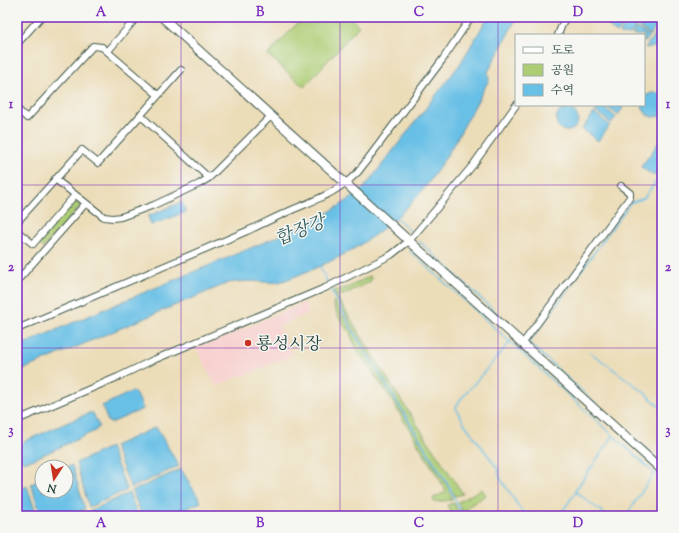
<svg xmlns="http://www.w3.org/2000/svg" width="679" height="533" viewBox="0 0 679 533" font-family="'Sorts Mill Goudy','Noto Serif KR',serif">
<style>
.built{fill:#f7d0ce}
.green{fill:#adcd75;stroke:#668554}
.water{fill:#69c0e6;stroke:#447e8d}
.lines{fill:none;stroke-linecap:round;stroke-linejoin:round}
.stream{stroke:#69c0e6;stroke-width:1.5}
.minor-casing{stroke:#3e5548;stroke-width:8}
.tertiary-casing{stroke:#3e5548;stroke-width:10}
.minor{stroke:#fff;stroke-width:6}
.tertiary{stroke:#fff;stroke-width:8}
.grid{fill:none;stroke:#7b2cbf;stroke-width:1;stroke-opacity:0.55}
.poi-dot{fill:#c8321e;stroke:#f6f6f2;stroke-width:1.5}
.labels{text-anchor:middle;stroke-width:3;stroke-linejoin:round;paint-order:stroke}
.poi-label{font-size:17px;fill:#1f3d34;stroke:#f6f6f2;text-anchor:start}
.water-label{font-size:18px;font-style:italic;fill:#325e60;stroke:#f6f6f2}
.neatline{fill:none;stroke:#7b2cbf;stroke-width:1.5}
.grid-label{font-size:13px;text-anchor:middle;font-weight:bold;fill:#7b2cbf}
</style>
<rect width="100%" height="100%" fill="#f6f6f2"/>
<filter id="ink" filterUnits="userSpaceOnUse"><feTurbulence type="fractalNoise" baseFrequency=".025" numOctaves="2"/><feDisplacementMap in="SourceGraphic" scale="8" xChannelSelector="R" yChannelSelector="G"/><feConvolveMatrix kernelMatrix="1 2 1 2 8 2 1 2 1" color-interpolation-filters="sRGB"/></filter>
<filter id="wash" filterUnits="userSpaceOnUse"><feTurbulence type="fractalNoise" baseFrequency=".012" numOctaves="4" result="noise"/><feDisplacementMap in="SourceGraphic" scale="16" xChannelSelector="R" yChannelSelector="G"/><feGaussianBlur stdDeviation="0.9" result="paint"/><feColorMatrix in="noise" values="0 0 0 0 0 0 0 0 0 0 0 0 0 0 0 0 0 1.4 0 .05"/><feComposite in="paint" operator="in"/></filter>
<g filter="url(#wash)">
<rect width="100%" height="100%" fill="#ecddb9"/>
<path class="built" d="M305,302L309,313L279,326L293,355L243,376L242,375L216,387L195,345L203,341L205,345Z"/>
<path class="green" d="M303,17H349L359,26L304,87L268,55Z
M76,200L81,205L43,248L38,243Z
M370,276L371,277L370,282L343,295H336L397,394L463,494L455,496L357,335L334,294L333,291L347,288Z
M334,301L449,489L452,500L434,502L433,498L446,492L444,487L386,391L357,350L350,333L339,318L333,304Z
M482,489L486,495L466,508L469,516H464L458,502Z
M454,503L460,516H453L447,505Z"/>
<path class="water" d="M488,17H517L488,72L489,80C470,114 452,151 429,182C398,223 357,251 311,270C300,274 290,279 279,282C274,283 269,282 264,282C252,281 240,281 228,283L17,372V347C87,316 157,287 227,258C272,238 327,220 364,188L460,64Z
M597,17H614L608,25Z
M617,17H622L627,20L617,33L609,27Z
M631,17H643L637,25L629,20Z
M645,17H650L658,23L650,35L638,26Z
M628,21L636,27L630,35L619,34Z
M661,25L662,26V43L653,37Z
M637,28L649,36L644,43V35H632Z
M652,38L662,45V46L645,48Z
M654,92L662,94V116L653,117L647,115L642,106L644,105L645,96Z
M600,105L616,117L611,123L595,111Z
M604,105H619L623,108L618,115Z
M556 120a11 11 0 1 1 22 0a11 11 0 1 1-22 0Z
M594,113L610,125L598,141L582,129Z
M662,138V165L654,176L641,167Z
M182,202L186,212L151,225L148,216Z
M133,391L140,401L143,409L111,423L108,422L102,406Z
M89,413H93L99,426L95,431L34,459L23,462C19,454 17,448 25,441Z
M156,427L179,466L131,488L114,446Z
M110,447L127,490L89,507L76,463Z
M72,465L85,509L70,516H41L31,484L42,479V491H66V468Z
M181,469L201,502L169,516H142L132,491Z
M27,486L37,516H17V491Z
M129,493L138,516H92L90,511Z"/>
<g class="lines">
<path class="stream" d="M396,217L410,231
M419,241L522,337
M409,250L662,480
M320,266L328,284
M330,288L356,336L450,488L462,516
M510,342L460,400L457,405L456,408L464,423L498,469L500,478L525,516
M528,342L662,464
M529,343L630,203C635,200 640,201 644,198L662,173
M590,352L644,392L662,409
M559,516L576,492
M607,516L575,491L613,436
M626,516L654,473"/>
</g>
</g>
<g filter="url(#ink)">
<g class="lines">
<g class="minor-casing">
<path id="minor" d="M558,35L565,17
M17,44L41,17
M108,51L137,17
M17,109L27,118L93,46L102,47L158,95
M140,115L209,178
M55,179L104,217L113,218L121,217L154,205L199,184L209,178L271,116
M17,222L82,150L98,163L181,70
M17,231L33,244L75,195
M17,281L86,203
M17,329L247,231C262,224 278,216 294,209C320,198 338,192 358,172L443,59L471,17
M523,343L630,197V193L621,186
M17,420L118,377L151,361L325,288L391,255L409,241L432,214L473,165L516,105"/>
</g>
<g class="tertiary-casing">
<path id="tertiary" d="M162,17C329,168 495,319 662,470"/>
</g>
<use href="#minor" class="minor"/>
<use href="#tertiary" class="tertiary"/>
</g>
</g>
<path class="grid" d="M181,17V516M340,17V516M498,17V516M17,185H662M17,348H662"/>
<circle class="poi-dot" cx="248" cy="343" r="4"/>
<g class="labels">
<g class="poi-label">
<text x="256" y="349">룡성시장</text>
</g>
<g class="water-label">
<text transform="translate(300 230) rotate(-22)" y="6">합장강</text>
</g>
</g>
<rect width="679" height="533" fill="none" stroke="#f6f6f2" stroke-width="44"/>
<rect x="515" y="34" width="130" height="72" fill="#f6f6f2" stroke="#a0aca6"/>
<rect x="523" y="47" width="20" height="6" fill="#ffffff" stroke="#a0aca6"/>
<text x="551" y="54" font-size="12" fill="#1f3d34">도로</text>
<rect x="523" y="64" width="20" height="12" fill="#adcd75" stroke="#a0aca6"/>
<text x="551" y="74" font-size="12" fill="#1f3d34">공원</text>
<rect x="523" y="84" width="20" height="12" fill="#69c0e6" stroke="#a0aca6"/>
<text x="551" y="94" font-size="12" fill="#1f3d34">수역</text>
<g transform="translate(54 479) rotate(192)"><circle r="19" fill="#f6f6f2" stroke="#a0aca6"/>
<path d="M0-3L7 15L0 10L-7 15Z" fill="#c8321e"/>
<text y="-6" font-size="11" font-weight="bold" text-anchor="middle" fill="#1f3d34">N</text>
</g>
<rect x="22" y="22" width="635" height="489" class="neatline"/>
<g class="grid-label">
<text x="101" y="16">A</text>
<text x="260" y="16">B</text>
<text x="419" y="16">C</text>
<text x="578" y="16">D</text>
<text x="11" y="108">1</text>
<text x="668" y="108">1</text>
<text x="11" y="271">2</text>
<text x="668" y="271">2</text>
<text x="11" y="434">3</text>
<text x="668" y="434">3</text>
<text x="101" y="527">A</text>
<text x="260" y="527">B</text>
<text x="419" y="527">C</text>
<text x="578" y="527">D</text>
</g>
</svg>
